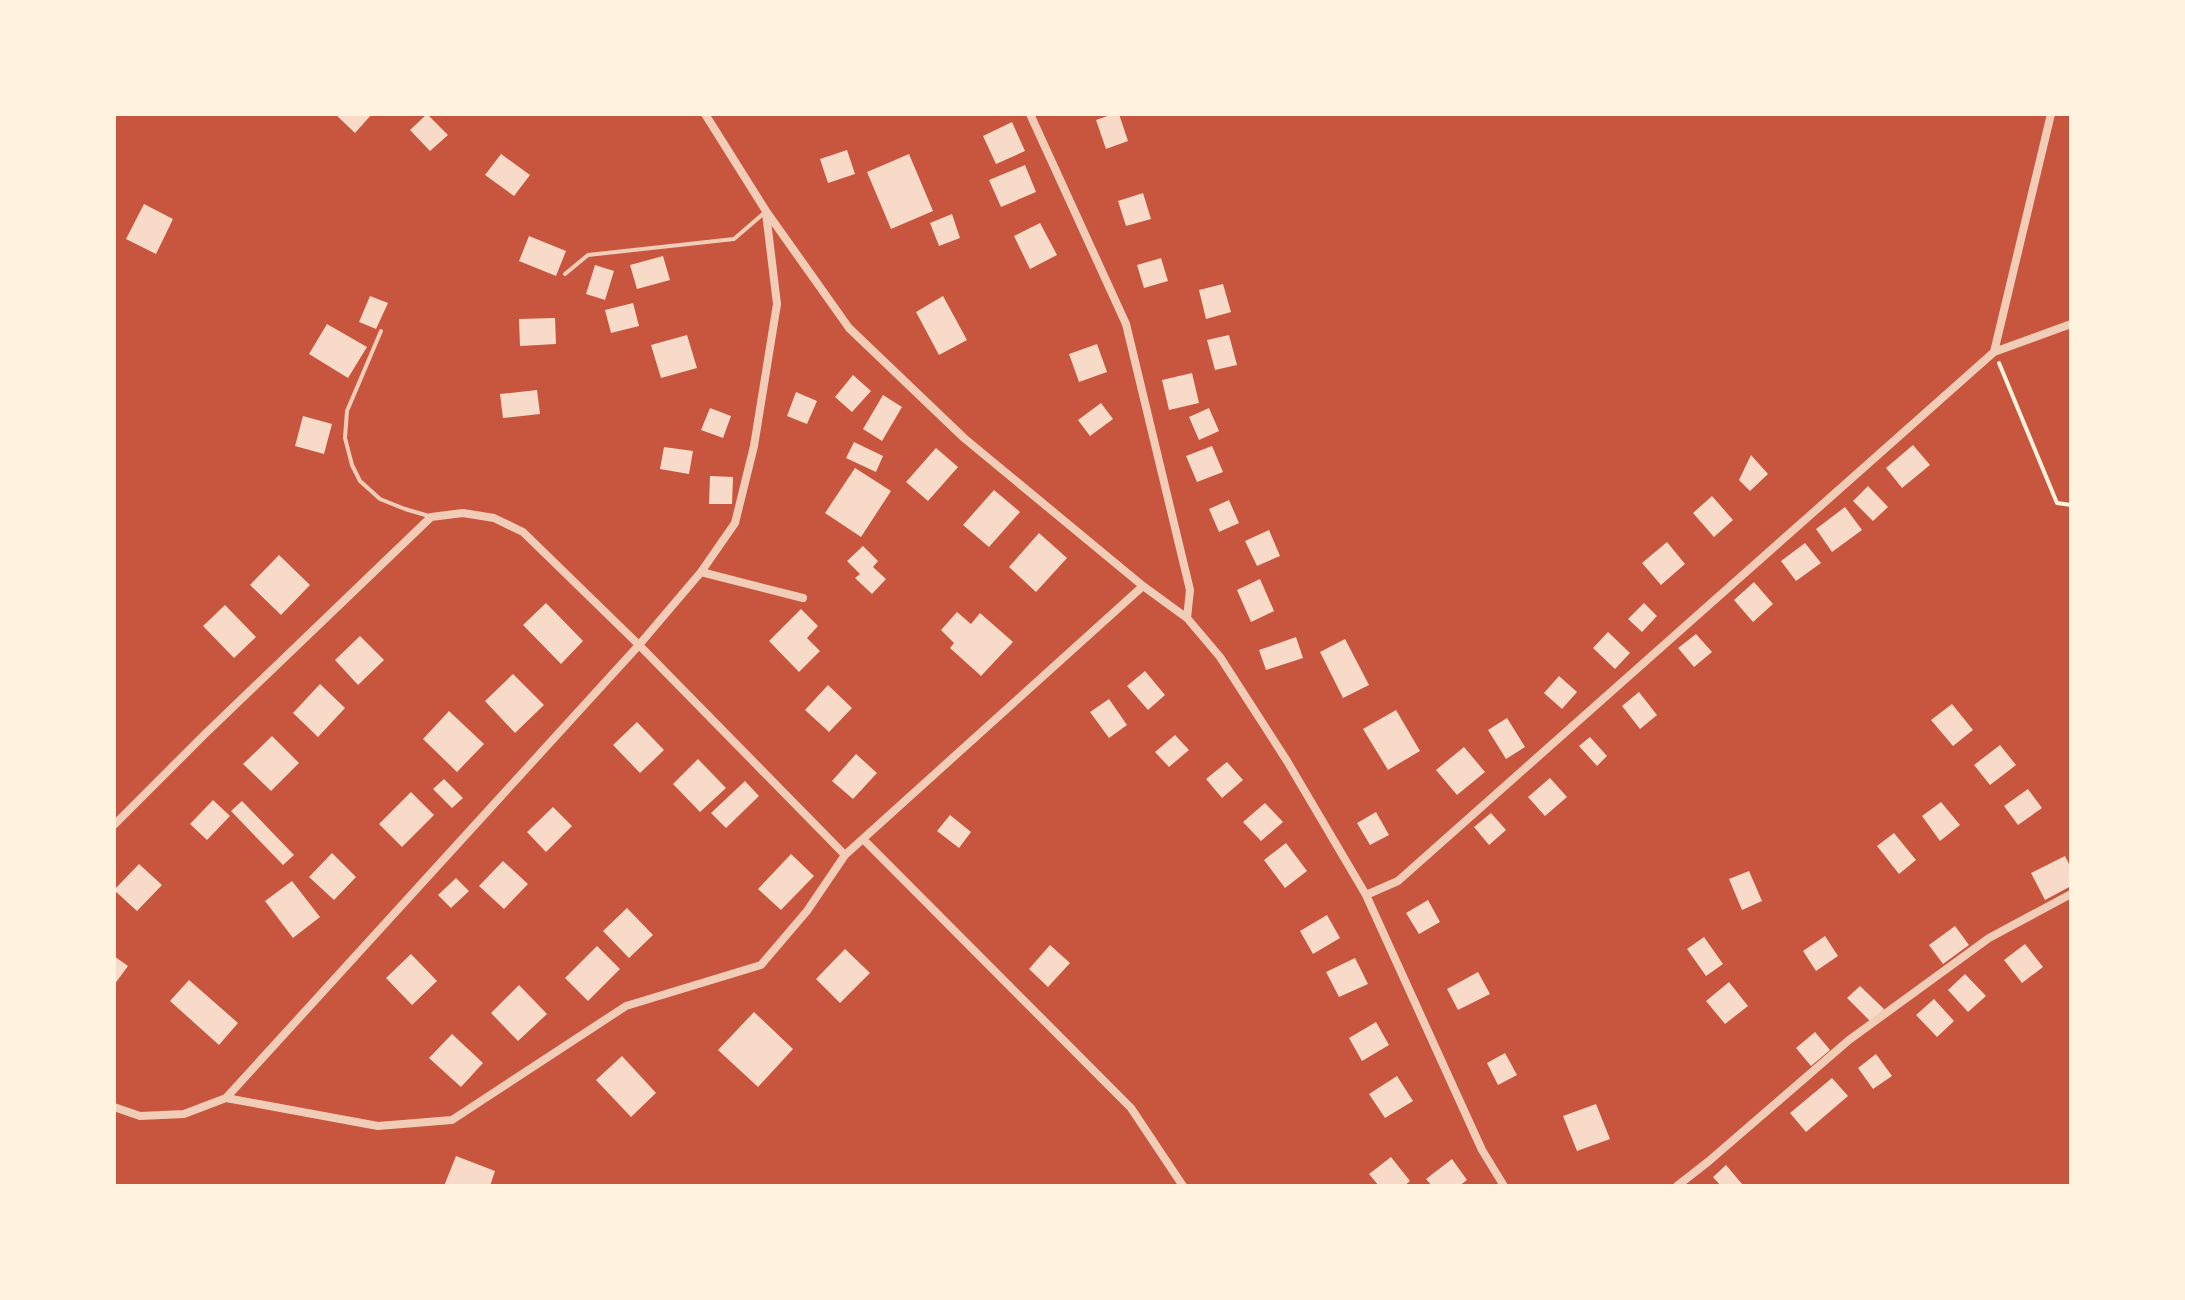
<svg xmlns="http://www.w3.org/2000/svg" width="2185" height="1300" viewBox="0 0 2185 1300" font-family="Inter,sans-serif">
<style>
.building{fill:#f7dbc8}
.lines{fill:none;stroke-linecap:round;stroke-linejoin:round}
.path{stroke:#fff3e0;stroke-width:4}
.service{stroke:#f1ccb7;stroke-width:4}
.minor{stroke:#f1ccb7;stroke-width:8}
</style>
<rect width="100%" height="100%" fill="#c8553d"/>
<path class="building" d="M335,114H372L355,133Z
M427,114L448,135L430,151L410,130Z
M1113,114H1119L1128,141L1106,149L1096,120Z
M1012,122L1025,151L996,164L983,136Z
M847,150L855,174L828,183L820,159Z
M501,154L530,175L514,196L485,175Z
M909,154L933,211L891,229L867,172Z
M1025,165L1036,192L1001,207L989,180Z
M1143,193L1151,219L1126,226L1118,201Z
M144,204L173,219L156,254L126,239Z
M952,214L960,238L939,246L930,223Z
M1040,223L1057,255L1030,269L1014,236Z
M529,236L566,251L556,276L519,261Z
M663,256L670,280L637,289L630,265Z
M1161,258L1168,281L1144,288L1137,265Z
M595,265L614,271L605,300L586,294Z
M1223,284L1231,312L1206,319L1199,290Z
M370,296L388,303L376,329L359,322Z
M943,296L967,340L939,355L916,312Z
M633,303L639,326L611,333L605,310Z
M555,318L556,344L520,346L519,319Z
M327,324L367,347L348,378L309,354Z
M687,335L697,368L661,378L651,345Z
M1229,335L1237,365L1215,370L1207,340Z
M1097,344L1107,372L1079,382L1069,354Z
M1192,373L1199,403L1169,410L1162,380Z
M853,375L871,391L852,412L835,397Z
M537,390L540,414L503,418L500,394Z
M796,392L817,401L807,424L787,416Z
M883,395L902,407L882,441L863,429Z
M1101,403L1113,419L1090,436L1078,420Z
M710,408L731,416L723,438L701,430Z
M1209,408L1219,431L1199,440L1189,417Z
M303,416L332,424L324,454L295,446Z
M854,442L883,456L876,472L846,458Z
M1913,445L1930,465L1902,488L1886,468Z
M1212,446L1223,472L1197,482L1186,456Z
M664,447L693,451L689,474L660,469Z
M936,448L958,467L928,501L906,482Z
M1751,455L1768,474L1750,491L1739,480Z
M855,468L891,491L861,537L825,513Z
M710,476L733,477L732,504H709Z
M1868,486L1888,507L1873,521L1853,501Z
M994,490L1020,512L989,547L963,525Z
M1712,496L1733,520L1714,537L1693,513Z
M1229,500L1239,523L1219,532L1209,509Z
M1845,507L1862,530L1832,552L1816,529Z
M1269,530L1280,556L1257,566L1245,541Z
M1039,533L1067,558L1036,592L1009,567Z
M1667,542L1685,564L1661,585L1642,563Z
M1805,543L1821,563L1796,581L1781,561Z
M863,546L878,561L873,567L886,579L872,594L855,578L860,574L847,561Z
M279,555L310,585L281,615L250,585Z
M1260,579L1274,611L1251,622L1237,590Z
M1754,582L1773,604L1753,622L1734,600Z
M546,603L583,641L561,664L523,625Z
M1644,603L1657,616L1642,632L1628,619Z
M225,605L256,637L234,658L203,626Z
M801,609L818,626L807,638L820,651L799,672L769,641Z
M957,612L971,624L980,613L1013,642L981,676L950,648L954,643L941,630Z
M1608,632L1630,653L1615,669L1593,648Z
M1696,634L1712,652L1694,667L1678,648Z
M360,636L384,660L358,685L335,660Z
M1296,637L1303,658L1266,670L1259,650Z
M1345,639L1369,685L1343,698L1320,652Z
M1145,671L1165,695L1148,710L1127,686Z
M513,674L544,705L515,733L485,701Z
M1559,676L1577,692L1562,709L1544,693Z
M320,684L345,708L318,737L293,713Z
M828,685L852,708L829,732L805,710Z
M1639,692L1657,715L1640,729L1622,706Z
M1109,699L1127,725L1109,738L1090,712Z
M1952,704L1973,730L1953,746L1931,720Z
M1396,710L1420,751L1388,770L1363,729Z
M449,711L484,744L457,772L423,739Z
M1507,718L1525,747L1506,759L1488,730Z
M637,722L664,750L640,773L613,745Z
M1175,735L1189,750L1169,767L1155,752Z
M272,736L299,763L271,791L243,764Z
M1590,737L1607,756L1597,766L1579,746Z
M2000,745L2016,765L1990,785L1974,765Z
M1464,747L1485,772L1457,795L1436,770Z
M856,754L877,773L853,799L832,781Z
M698,759L726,788L700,812L673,784Z
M1227,762L1243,780L1222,798L1206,779Z
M1550,778L1567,797L1545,816L1528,797Z
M444,779L463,798L452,808L433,789Z
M745,781L759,796L726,828L711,813Z
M2028,789L2042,808L2018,825L2004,806Z
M411,792L434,815L402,847L379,824Z
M213,800L230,816L207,840L190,824Z
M242,801L294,855L283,865L231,811Z
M1941,802L1960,825L1940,841L1922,816Z
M1265,803L1283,822L1261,841L1243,822Z
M553,807L572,826L546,852L527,832Z
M1376,812L1389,835L1370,845L1357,823Z
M1491,813L1506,830L1489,845L1474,827Z
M950,815L971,832L959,848L937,831Z
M1894,833L1916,860L1899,874L1877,846Z
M1286,843L1307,871L1285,888L1264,860Z
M332,853L356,877L334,900L309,877Z
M791,854L814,876L781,910L758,889Z
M2065,856L2071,868V886L2045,900L2031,873Z
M503,861L528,884L504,909L479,886Z
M139,864L162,885L137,911L114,890Z
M1749,871L1762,901L1742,910L1729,879Z
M456,878L469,891L451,908L438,895Z
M292,881L320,917L293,938L265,901Z
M1428,900L1440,922L1419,934L1406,913Z
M627,908L653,935L629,958L603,931Z
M1327,915L1340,938L1313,954L1300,931Z
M1955,926L1969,945L1943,964L1929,945Z
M1825,936L1838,956L1816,971L1803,951Z
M1704,937L1723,964L1706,976L1687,949Z
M2025,944L2043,967L2022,983L2004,960Z
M1050,945L1070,963L1048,987L1029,969Z
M597,946L620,969L588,1001L565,978Z
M845,949L870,973L840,1003L816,979Z
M411,954L437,981L412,1005L386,978Z
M114,956L128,966L114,985Z
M1355,958L1368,984L1339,997L1326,972Z
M1478,972L1490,994L1458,1010L1447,989Z
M1965,974L1986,996L1968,1012L1948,990Z
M189,980L238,1023L219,1045L170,1001Z
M1729,982L1748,1006L1725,1024L1706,1001Z
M519,985L547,1014L518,1041L491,1013Z
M1860,986L1884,1009L1871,1022L1847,998Z
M1934,999L1954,1021L1937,1037L1916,1015Z
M754,1012L793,1049L758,1087L718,1050Z
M1376,1022L1389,1045L1362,1061L1349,1038Z
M1815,1032L1830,1050L1811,1066L1796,1048Z
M452,1034L483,1063L461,1087L429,1058Z
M1505,1053L1517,1075L1498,1085L1487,1063Z
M1876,1054L1892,1076L1873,1089L1858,1068Z
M622,1056L656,1093L631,1117L596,1080Z
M1397,1076L1413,1101L1385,1118L1369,1094Z
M1832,1078L1848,1096L1806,1132L1790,1113Z
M1596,1104L1610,1139L1577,1151L1563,1116Z
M456,1156L495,1171L490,1186H444Z
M1391,1157L1410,1181L1404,1186H1379L1369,1174Z
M1452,1159L1467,1180L1459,1186H1432L1426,1179Z
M1726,1165L1742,1184L1740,1186H1721L1713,1177Z"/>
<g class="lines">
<path class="path" d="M1999,363L2057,503L2071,505"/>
<path class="service" d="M565,274L588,255L734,239L764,213
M381,331L347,411L345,438L352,465L360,481L380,499L405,509L429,516"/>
<path class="minor" d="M705,114L766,211L849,328L964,438L1143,586L1187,618L1220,657L1287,761L1366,895L1482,1150L1504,1186
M1030,114L1126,324L1190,590L1187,618
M1994,352L2051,114
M701,572L803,598
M114,825L205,734L431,517L463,513L494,518L523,532L639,645L845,855
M863,839L1131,1108L1183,1186
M1366,895L1398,881L1994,352L2071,324
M226,1098L639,645L701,572L735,523L754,446L777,304L766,213
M114,1107L140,1116L184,1114L226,1098L378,1126L452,1120L626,1006L761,965L807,911L845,855L1143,586
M1677,1186L1709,1161L1849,1040L1989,938L2071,894"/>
</g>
<rect width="2185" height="1300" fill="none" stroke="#fff3e0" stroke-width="232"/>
</svg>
